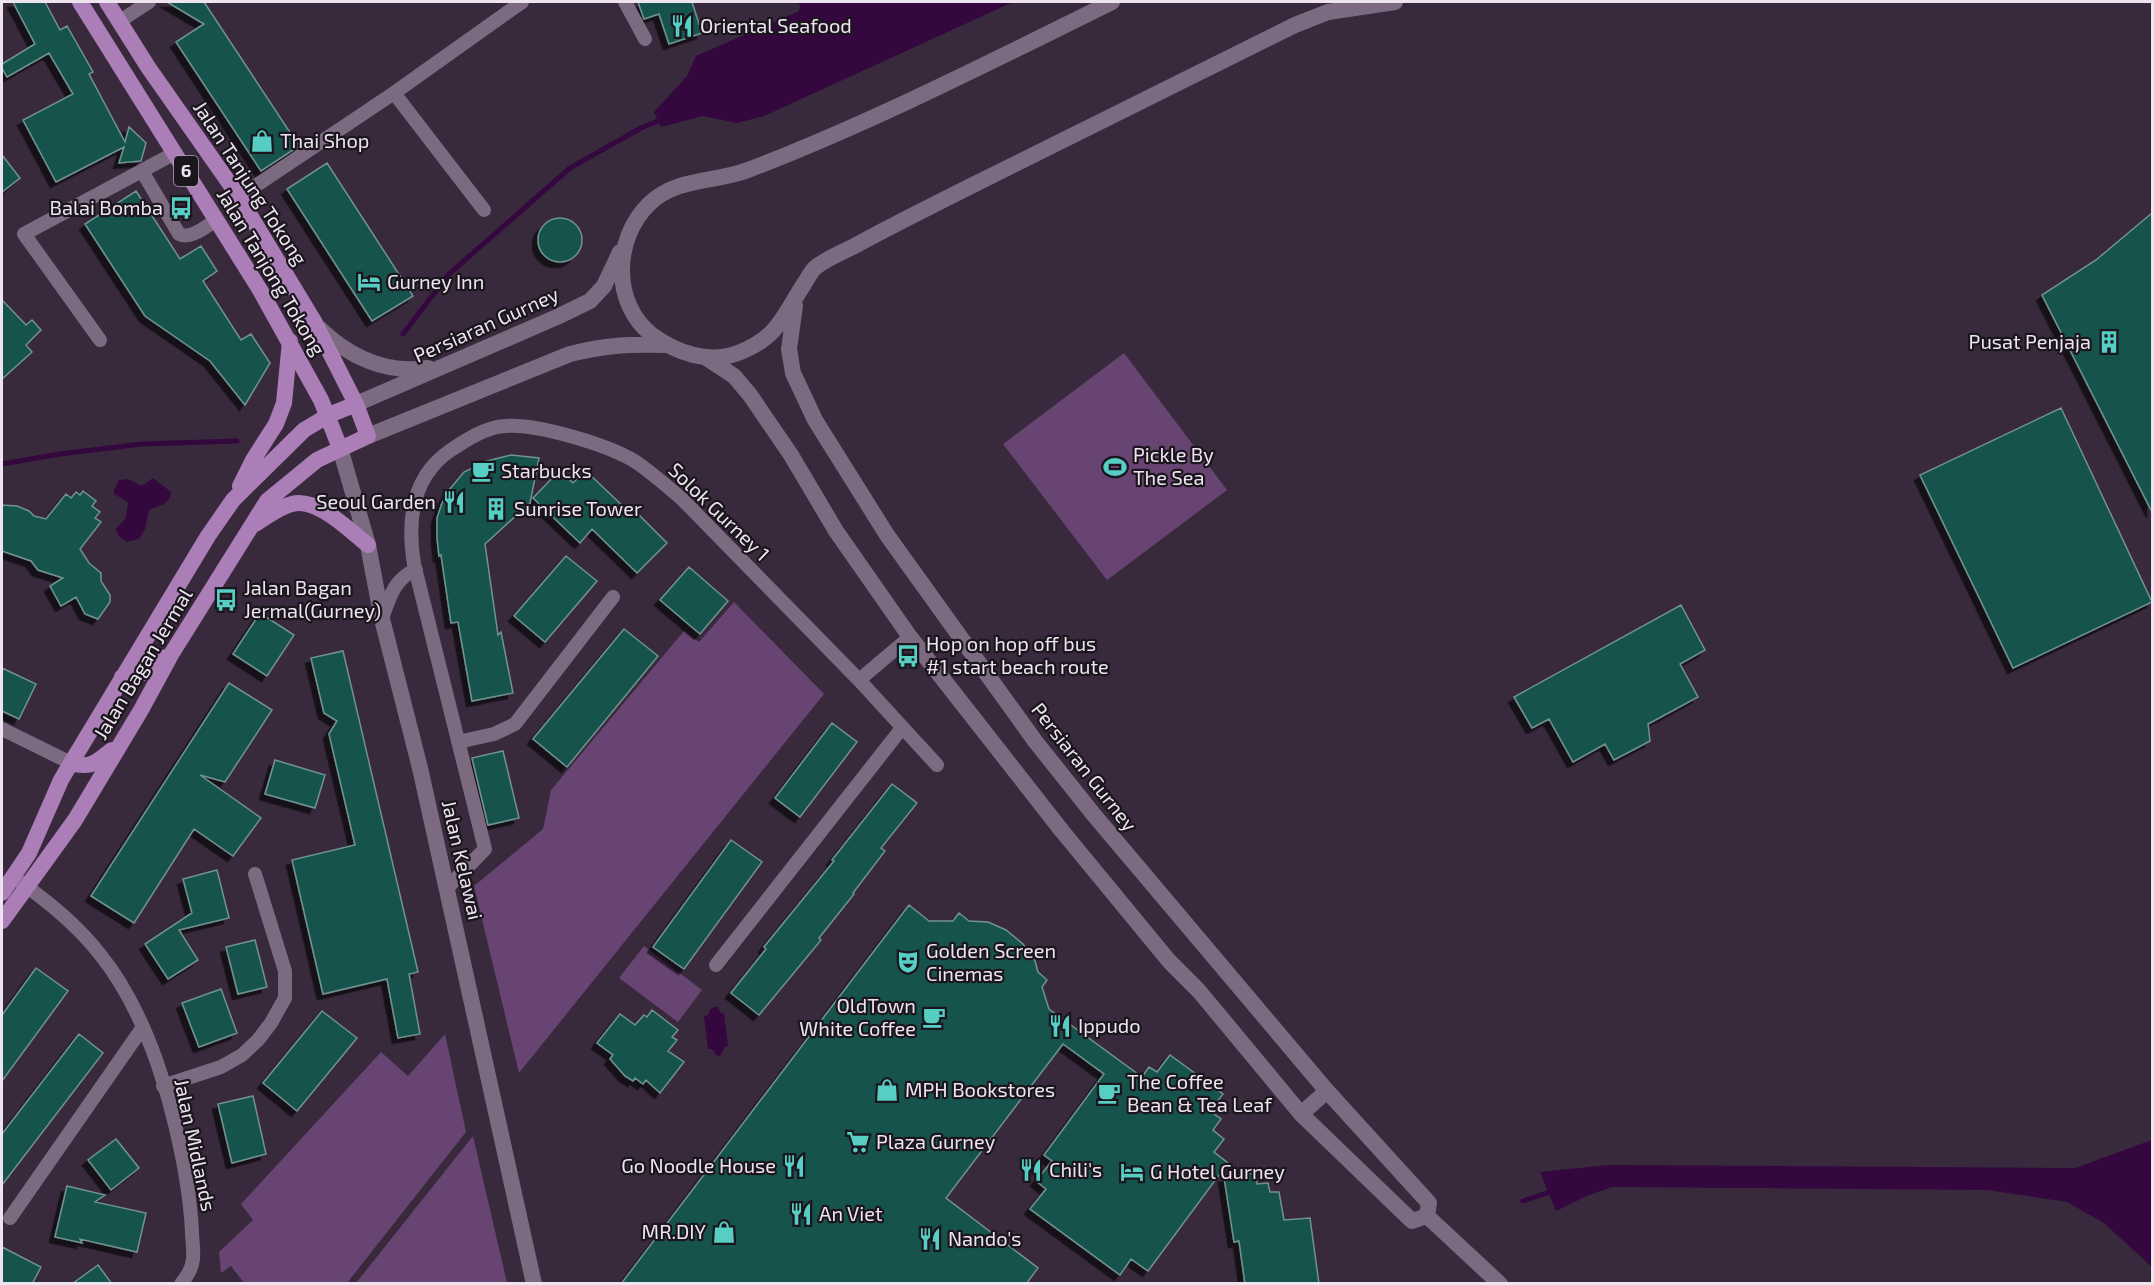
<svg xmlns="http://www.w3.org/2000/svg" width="2154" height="1285" viewBox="0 0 2154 1285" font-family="'Exo 2',sans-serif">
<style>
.green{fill:#684472}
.water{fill:#34083e}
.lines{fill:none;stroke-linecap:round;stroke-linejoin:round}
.stream{stroke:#34083e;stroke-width:5}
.building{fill:#14524d;stroke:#71938f;stroke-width:1.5;filter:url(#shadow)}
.minor{stroke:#7c6b80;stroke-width:14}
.secondary{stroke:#7c6b80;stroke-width:16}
.primary{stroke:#ab7eb7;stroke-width:16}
.labels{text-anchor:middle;stroke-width:4.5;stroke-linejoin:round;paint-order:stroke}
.shield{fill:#1b151d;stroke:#aea6b1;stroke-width:1.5}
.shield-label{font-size:18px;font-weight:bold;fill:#ede4f0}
.poi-label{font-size:20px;fill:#ede4f0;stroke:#1b151d;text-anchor:start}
.street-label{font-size:20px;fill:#ede4f0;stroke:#1b151d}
</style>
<defs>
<filter id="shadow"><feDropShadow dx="-5.5" dy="5.5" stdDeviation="0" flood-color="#0009"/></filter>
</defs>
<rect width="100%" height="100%" fill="#38293c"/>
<path class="green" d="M1124,353L1227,490L1107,580L1003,444Z
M734,602L824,694L519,1073L474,886L543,829L551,790L684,631L699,642Z
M644,946L702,990L678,1022L619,978Z
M445,1034L466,1132L347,1283H244L231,1266L221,1273L219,1252L253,1220L241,1204L381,1052L408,1076Z
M473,1136L507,1283H356Z"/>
<path class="water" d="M798,2H1013L764,116L737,123L703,116L661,127L654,112L687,76L696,56L799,11L800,6Z
M153,478L171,492C169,506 159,505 149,510L145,529L139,539L127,542L119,536L116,529L126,518L128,502L114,494V490L119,480L128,479L142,486Z
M714,1007H718L721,1013H724L728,1046L725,1047L720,1056L716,1055L712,1049H708L704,1016L708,1015L710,1009Z
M2152,1140V1267L2104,1223L2067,1202L1988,1190L1612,1187L1589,1195L1556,1211L1540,1172L1608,1165L2075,1168Z"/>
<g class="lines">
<path class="stream" d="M403,334L449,274L570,168L641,128L665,118
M2,464L60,454L142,444L237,441
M1523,1201L1553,1191"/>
</g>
<path class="building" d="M13,2H45L60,30L67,26L93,72L89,74L125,142L129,127L146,143L141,161L119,163L124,147L56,182L23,120L73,94L49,53L7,77L2,68V64L35,44Z
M167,2H204L299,146L261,171L176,42L204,24Z
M638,2H692L702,33L669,44L659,14L644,19Z
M2,155L20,178L2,192Z
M327,163L413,296L372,321L287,189Z
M136,191L180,259L201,246L217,271L203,281L241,340L251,334L270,363L245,405L210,361L145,316L85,224Z
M2152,213V512L2042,295L2096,260Z
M538 240a22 22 0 1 1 44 0a22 22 0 1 1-44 0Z
M2,300L26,325L32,320L41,330L26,345L32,352L2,379Z
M2061,408L2152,602L2013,668L1920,475Z
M511,455L539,458L530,503L485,544L498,635L501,632L513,693L472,701L458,622L451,623L441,555L439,556L437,538V518L442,503L449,490L464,472L487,461Z
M560,470L573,483L585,470L629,512L633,509L667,543L637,573L592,529L580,543L533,498Z
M83,491L96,501L92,506L100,512L95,518L101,522L80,549L89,563L101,573V581L110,595V602L98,619L85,614L76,597L61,606L50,586L63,578L38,570L31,561L2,551V505L17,506L29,511L34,516L46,519L66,494L71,498L76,492L80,495Z
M566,556L597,581L545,642L514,616Z
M689,567L728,601L700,634L660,600Z
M1681,605L1705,650L1680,664L1698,697L1648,724L1650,741L1614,760L1605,744L1573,762L1549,719L1532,728L1514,697Z
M260,613L294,635L267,676L233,654Z
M624,629L658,656L567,767L533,739Z
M343,651L418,972L409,974L420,1034L398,1038L387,979L323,994L292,860L355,845L329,734L337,721L324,713L311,658Z
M2,668L36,684L19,719L2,711Z
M229,683L272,710L225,782L200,775L261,818L233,856L194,829L134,923L91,896Z
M832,723L857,742L800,817L775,798Z
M503,751L519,818L488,825L472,758Z
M275,760L325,775L315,808L265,794Z
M892,784L917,803L881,848L885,851L853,893L854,894L819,938L821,940L759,1015L731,993L766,949L764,947L834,861L832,860Z
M731,840L762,862L684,969L653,947Z
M217,870L229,918L179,930L198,960L168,979L145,944L192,913L183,879Z
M909,905L929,921H953L959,913L969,921L988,922L1006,930L1023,944L1035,961L1038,972L1047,980L1042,987L1049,1009L1142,1077L1149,1067L1157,1072L1170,1055L1223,1094L1210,1111L1221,1119L1213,1130L1224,1139L1214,1152L1228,1163L1148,1271L1131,1259L1120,1275L1030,1209L1046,1189L1036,1181L1052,1161L1044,1155L1104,1074L1063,1044L946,1198L1038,1268L1026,1284H621Z
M255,940L267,987L238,994L226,947Z
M36,968L68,991L2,1081V1015Z
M221,989L237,1033L199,1047L182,1003Z
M652,1010L678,1030L672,1037L677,1040L668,1051L684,1062L660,1093L646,1080L643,1084L635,1078L633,1081L625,1076L610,1059L613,1055L597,1043L620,1014L635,1025L644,1015L647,1017Z
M322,1011L357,1038L297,1111L263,1083Z
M79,1034L103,1053L2,1185V1134Z
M253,1096L266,1154L232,1163L218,1104Z
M116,1139L139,1168L111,1190L88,1160Z
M1255,1173L1257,1184L1268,1183L1270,1192H1279L1284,1220L1310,1218L1319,1284H1245L1239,1241L1234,1242L1224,1177Z
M67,1186L105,1195L95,1202L146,1213L137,1252L80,1239L82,1243L55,1237Z
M2,1247L41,1267L32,1284H2Z
M98,1265L112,1284H72Z"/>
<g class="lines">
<path class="minor" d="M625,2L645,39
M120,21L149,2
M394,93L484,210
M142,171L179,234C191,240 206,226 216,220
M239,197L394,93L522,2
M100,340L24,234L175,153
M382,619C389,599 394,578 416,570
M859,680L910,637
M2,729L71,763
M458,742L494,734L515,724L613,597
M13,877C44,898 76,924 99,953C117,975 132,1002 143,1027C168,1083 189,1171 192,1232C192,1240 194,1250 193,1259C192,1269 187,1276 181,1284
M447,888L485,849L414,564C407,521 412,476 451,450C466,440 486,427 505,426C536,423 609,445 636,462C652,473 667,486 682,499L859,680L937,765
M716,965L902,728
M163,1086L221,1067L242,1055L258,1040L271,1023L285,998V971L255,874
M10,1218L143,1027"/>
<path class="secondary" d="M1112,2C992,61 873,122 748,170C714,183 677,177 649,204C614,238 611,303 652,335C677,353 708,364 738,353C778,338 783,316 804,284C808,278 811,271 816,267C829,257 846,251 860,243C897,223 935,204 973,185C1080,132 1187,78 1295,25L1328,12L1395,2
M795,306L789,349L793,373L815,420L887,535L1035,741L1094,815L1327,1091L1429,1203L1427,1216
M319,328C349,357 386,374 428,368
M705,357L734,376L750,395L791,455L836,531L910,637L1062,831L1169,961L1199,991L1301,1114L1412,1221L1427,1216
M356,404L557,317L590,301L604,286L620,252
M368,436L570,354C606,345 630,344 666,345
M340,448L368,545L382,619L420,768L534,1284
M1301,1114L1327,1091
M1427,1216L1500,1284"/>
<path class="primary" d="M80,2L260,290L321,400L340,448
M240,486L253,460L276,424L284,403L290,341
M255,524C267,517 279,507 292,504C317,497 350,531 368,545
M122,677C142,677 152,669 166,657
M71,763C92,769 96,762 112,750
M2,893L29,853L61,780L71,763L208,536L233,500L304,430L329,415L356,404
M2,921L75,820L141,710L172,653L267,501L317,460L368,436L356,404L315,323L239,197L148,67L107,2"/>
</g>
<defs>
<g id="restaurant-bare" transform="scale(1.8)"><path d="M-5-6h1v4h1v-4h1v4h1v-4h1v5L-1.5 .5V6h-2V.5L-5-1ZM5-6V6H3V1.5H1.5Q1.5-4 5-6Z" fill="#56cec4" stroke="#1b151d" stroke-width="2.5" paint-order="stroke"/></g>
<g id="shop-bare" transform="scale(1.8)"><path d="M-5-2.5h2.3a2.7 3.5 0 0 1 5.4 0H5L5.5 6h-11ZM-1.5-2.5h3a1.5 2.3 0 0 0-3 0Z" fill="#56cec4" stroke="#1b151d" stroke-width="2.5" paint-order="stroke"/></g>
<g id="bus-bare" transform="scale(1.8)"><path d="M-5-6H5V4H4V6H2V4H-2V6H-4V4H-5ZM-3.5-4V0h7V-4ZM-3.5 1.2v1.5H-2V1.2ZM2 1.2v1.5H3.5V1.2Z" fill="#56cec4" stroke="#1b151d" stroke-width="2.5" paint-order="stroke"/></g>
<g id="hotel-bare" transform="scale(1.8)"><path d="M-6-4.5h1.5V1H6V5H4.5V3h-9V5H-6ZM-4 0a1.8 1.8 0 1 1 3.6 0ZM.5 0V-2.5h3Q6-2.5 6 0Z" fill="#56cec4" stroke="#1b151d" stroke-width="2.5" paint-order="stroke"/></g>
<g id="building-bare" transform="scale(1.8)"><path d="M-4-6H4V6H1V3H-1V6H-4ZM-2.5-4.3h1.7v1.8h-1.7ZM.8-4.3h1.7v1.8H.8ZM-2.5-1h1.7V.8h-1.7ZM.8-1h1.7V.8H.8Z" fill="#56cec4" stroke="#1b151d" stroke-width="2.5" paint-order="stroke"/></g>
<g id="stadium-bare" transform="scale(1.8)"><path d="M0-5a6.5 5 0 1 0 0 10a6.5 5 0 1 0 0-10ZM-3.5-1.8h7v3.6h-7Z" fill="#56cec4" stroke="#1b151d" stroke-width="2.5" paint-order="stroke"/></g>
<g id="cafe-bare" transform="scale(1.8)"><path d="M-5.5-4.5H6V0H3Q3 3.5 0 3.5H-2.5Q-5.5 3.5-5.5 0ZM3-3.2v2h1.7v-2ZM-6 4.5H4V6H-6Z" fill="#56cec4" stroke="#1b151d" stroke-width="2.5" paint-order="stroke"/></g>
<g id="theatre-bare" transform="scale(1.8)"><path d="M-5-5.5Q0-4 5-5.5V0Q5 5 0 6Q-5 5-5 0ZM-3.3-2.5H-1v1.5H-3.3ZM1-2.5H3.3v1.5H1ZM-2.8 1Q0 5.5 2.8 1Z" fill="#56cec4" stroke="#1b151d" stroke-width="2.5" paint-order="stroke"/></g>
<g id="supermarket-bare" transform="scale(1.8)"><path d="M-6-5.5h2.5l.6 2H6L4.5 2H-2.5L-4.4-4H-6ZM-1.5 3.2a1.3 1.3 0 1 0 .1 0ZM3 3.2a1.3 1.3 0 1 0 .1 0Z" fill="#56cec4" stroke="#1b151d" stroke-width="2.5" paint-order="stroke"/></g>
</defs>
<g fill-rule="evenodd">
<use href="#restaurant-bare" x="682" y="26"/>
<use href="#shop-bare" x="262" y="141"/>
<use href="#bus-bare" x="181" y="208"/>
<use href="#hotel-bare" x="369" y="282"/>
<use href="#building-bare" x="2109" y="342"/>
<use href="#stadium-bare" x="1115" y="467"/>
<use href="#cafe-bare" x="483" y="471"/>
<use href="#restaurant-bare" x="454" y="502"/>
<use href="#building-bare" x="496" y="509"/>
<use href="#bus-bare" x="226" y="600"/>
<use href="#bus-bare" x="908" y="656"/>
<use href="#theatre-bare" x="908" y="962"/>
<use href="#cafe-bare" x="934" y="1017"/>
<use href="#restaurant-bare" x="1060" y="1026"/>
<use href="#shop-bare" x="887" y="1090"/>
<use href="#cafe-bare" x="1109" y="1093"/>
<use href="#supermarket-bare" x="858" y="1142"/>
<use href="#restaurant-bare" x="794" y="1166"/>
<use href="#restaurant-bare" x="1031" y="1170"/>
<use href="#hotel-bare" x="1132" y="1172"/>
<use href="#restaurant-bare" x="801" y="1214"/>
<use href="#shop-bare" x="724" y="1232"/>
<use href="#restaurant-bare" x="930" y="1239"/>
</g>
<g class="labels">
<rect class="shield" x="174" y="156" width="24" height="30" rx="4.5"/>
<g class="shield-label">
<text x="186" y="177">6</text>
</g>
<g class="poi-label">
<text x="700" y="33">Oriental Seafood</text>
<text x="280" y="148">Thai Shop</text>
<text x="163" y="215" text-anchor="end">Balai Bomba</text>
<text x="387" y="289">Gurney Inn</text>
<text x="2091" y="349" text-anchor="end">Pusat Penjaja</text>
<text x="1133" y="462">Pickle By<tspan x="1133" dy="23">The Sea</tspan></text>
<text x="501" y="478">Starbucks</text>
<text x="436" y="509" text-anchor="end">Seoul Garden</text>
<text x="514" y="516">Sunrise Tower</text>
<text x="244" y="595">Jalan Bagan<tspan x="244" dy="23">Jermal(Gurney)</tspan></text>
<text x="926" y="651">Hop on hop off bus<tspan x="926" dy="23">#1 start beach route</tspan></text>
<text x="926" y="958">Golden Screen<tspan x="926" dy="23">Cinemas</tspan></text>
<text x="916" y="1013" text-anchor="end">OldTown<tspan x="916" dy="23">White Coffee</tspan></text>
<text x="1078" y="1033">Ippudo</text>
<text x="1127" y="1089">The Coffee<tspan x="1127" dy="23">Bean &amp; Tea Leaf</tspan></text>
<text x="905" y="1097">MPH Bookstores</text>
<text x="876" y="1149">Plaza Gurney</text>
<text x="776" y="1173" text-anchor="end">Go Noodle House</text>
<text x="1049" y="1177">Chili's</text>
<text x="1150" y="1179">G Hotel Gurney</text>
<text x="819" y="1221">An Viet</text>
<text x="706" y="1239" text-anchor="end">MR.DIY</text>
<text x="948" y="1246">Nando's</text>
</g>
<g class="street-label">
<text transform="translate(250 183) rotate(57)" y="7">Jalan Tanjung Tokong</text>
<text transform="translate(271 272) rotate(59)" y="7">Jalan Tanjong Tokong</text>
<text transform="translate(486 325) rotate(-24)" y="7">Persiaran Gurney</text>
<text transform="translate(719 512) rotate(44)" y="7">Solok Gurney 1</text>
<text transform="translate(143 664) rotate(-59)" y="7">Jalan Bagan Jermal</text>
<text transform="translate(1084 767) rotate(52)" y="7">Persiaran Gurney</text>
<text transform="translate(462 860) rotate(77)" y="7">Jalan Kelawai</text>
<text transform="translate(195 1145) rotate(78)" y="7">Jalan Midlands</text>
</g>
</g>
<rect width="2154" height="1285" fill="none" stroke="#ede4f0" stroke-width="6"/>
</svg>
